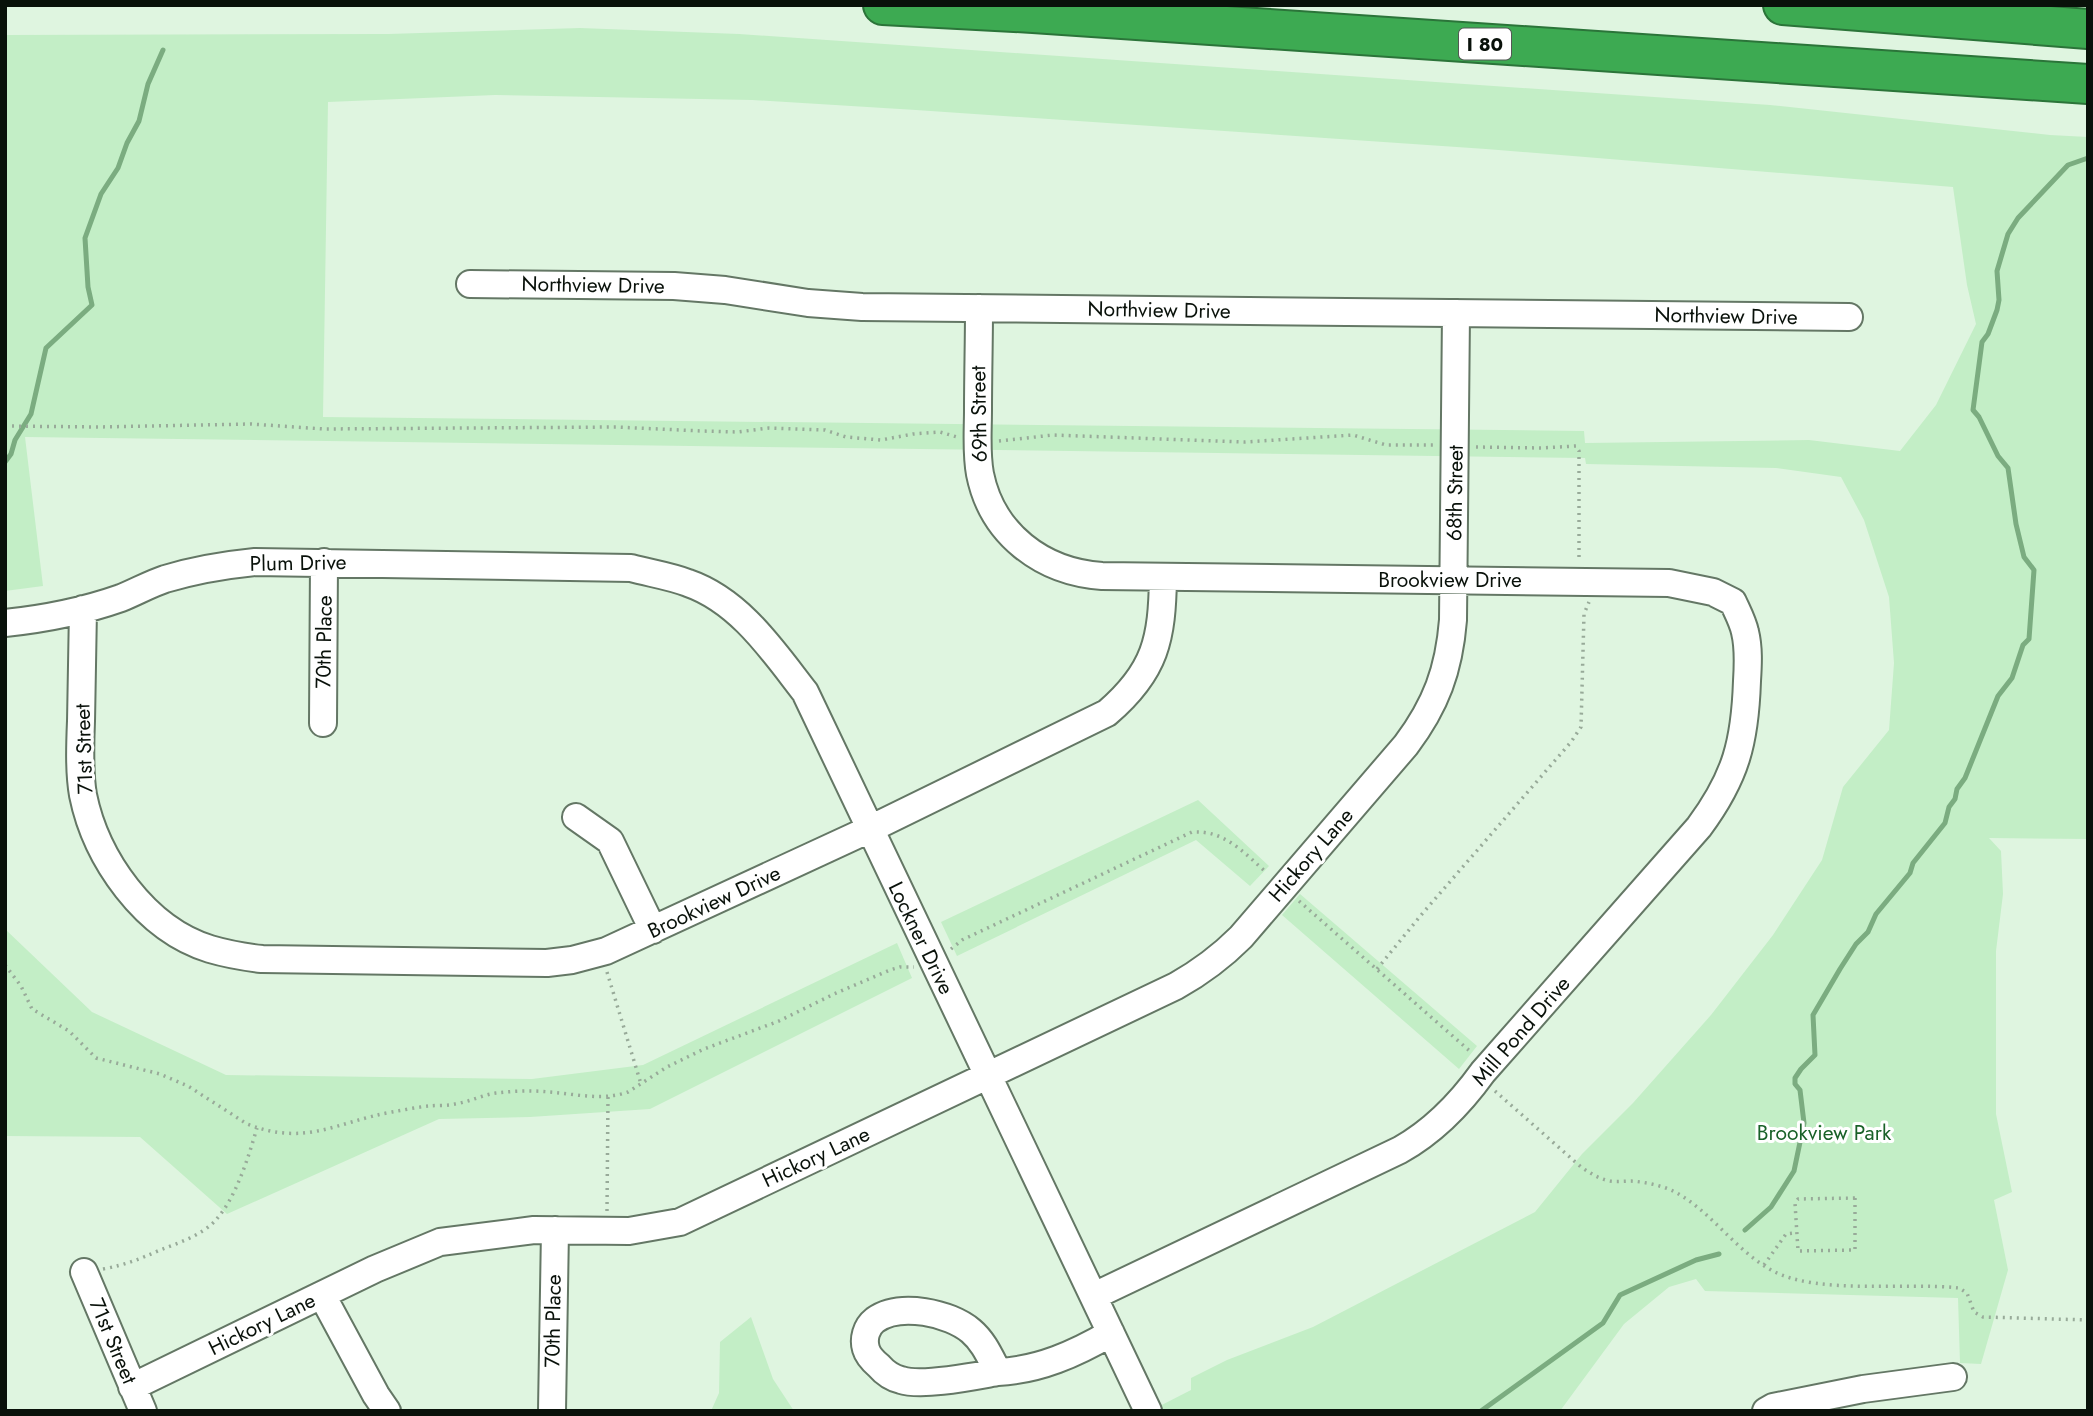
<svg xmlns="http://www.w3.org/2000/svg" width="2093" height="1416" viewBox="0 0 2093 1416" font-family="Jost,sans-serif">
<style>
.green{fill:#c3eec6;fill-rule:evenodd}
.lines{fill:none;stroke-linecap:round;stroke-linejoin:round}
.stream{stroke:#7bac80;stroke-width:5}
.minor-casing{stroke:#647765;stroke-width:30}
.highway-casing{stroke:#2b7439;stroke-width:42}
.path{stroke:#98aa99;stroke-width:3.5;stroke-dasharray:2 5;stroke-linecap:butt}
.minor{stroke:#fff;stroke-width:26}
.highway{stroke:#3daa52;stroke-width:38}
.labels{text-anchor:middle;stroke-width:6;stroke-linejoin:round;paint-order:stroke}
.shield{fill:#fff;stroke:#535854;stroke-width:2}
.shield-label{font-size:19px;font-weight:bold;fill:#09110a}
.street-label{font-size:21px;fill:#09110a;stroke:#fff}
.park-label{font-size:21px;fill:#196128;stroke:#fff}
</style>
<rect width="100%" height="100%" fill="#dff5e0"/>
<path class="green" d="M580,28L739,34L1770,105L2050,135L2088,137V839L1989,838L2001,851L2003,894L1996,951V1114L2012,1192L1994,1200L2008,1270L1981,1364L1960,1363L1958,1298L1705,1291L1696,1279L1669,1287L1624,1324L1560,1411H1150L1191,1390V1378L1227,1360L1313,1327L1535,1212L1582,1154L1633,1103L1711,1015L1773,935L1822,860L1843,787L1889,730L1894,663L1889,597L1864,520L1841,477L1776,468L1586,464L1585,458L25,437L43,586L5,591V35L388,34ZM495,95L752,100L916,110L1486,149L1953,187L1967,285L1976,324L1936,405L1900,451L1809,440L1585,443L1584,431L323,417L328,102Z
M1198,800L1269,866L1250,886L1196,840L957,956L941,922Z
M1300,894L1477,1046L1459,1069L1282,915Z
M5,929L92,1012L226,1075L532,1079L643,1065L897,943L912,978L650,1109L530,1117L439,1119L227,1214L140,1137L5,1136Z
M751,1317L773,1379L794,1411H711L719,1393L720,1342Z"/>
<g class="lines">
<path class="stream" d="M5,462L11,454L15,440L31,414L46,348L92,305L88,287L85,238L101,194L118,168L127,143L139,121L148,84L163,50
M1745,1230L1771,1207L1794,1171L1804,1123L1800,1090L1795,1084V1078L1801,1069L1815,1055L1813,1015L1840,969L1856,944L1868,932L1876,914L1910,873L1913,863L1945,823L1949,807L1955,799L1957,789L1965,778L1998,696L2012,678L2023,645L2029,639L2034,570L2024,557L2016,524L2008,468L1998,456L1979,417L1973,410L1982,342L1988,334L1997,310L1999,300L1997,271L2008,234L2018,218L2068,165L2088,158
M1481,1411L1603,1323L1620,1295L1696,1260L1719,1254"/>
<g class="minor-casing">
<path id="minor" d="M470,284L674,286L725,290L808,303L862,307L1849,317
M979,308C979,342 978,376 978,410C978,431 976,453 980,474C992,534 1042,572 1102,576L1669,583L1713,592L1733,602C1737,611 1743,622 1745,632C1749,648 1748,665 1747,681C1745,742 1736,777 1699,827L1483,1072C1460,1104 1434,1131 1400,1150L1094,1296
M83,609C82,647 82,684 81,721C80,745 79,772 83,795C96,859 145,929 210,949C227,954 244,957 262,959L547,963L572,960L606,951L870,829L1107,713C1156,671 1162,639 1163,577
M5,623C44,619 84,611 121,598C136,592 150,584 165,579C195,570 225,565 255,562L631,568C649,573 670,576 688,583C740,601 773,651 805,692L1148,1411
M323,723L324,562
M576,817L610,841L653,930
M84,1272L143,1411
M322,1295L376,1395L387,1411
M998,1372C975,1376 923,1387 901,1380C893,1378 885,1373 879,1366C873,1361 868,1356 866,1349C863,1339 866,1327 875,1320C900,1302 950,1313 971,1331C984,1342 990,1357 998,1372C1039,1370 1075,1354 1111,1333
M132,1387L375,1269L440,1242L534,1230L629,1231L680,1222L1176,986C1201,972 1221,957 1241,937L1406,745C1436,705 1449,670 1453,620L1456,313
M552,1411L555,1230
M1766,1411L1773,1407L1863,1389L1953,1377"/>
</g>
<g class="highway-casing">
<path id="highway" d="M883,5L1033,13L2088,84
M1783,5L2088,29"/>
</g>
<path class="path" d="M5,426L98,427L251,424L324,429L616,427L701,431L738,432L769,428L825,430L846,437L881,440L913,434L940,432L957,437
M999,441L1053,435L1245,442L1353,435L1386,445H1433
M1476,447L1541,448L1576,446L1579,451V561
M1299,901L1472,1053
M951,949L962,940L1192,832C1225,830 1244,853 1267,873
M5,965L21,986L32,1009L69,1031L96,1058L160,1074L188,1086L247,1124C306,1147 336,1122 392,1112C404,1110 417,1107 429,1106C437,1105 447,1106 455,1104C469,1102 482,1095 496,1093C513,1091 532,1090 549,1092C575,1094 603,1101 628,1092L667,1067L704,1049L779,1021L834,994L890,970L900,967H914
M1377,969L1422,914L1571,742L1581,727L1584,614L1589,602
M607,972L641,1084
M1495,1091L1581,1167C1590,1173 1599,1179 1610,1181C1617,1182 1624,1181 1631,1181C1645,1182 1660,1185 1673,1191C1711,1210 1735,1251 1773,1271C1818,1295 1906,1282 1959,1288L1967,1293L1974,1312L1983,1317L2088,1320
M1855,1198V1250L1798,1251L1795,1203L1798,1199Z
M607,1211L608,1096
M1764,1265L1786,1234L1795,1233
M103,1269C125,1265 140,1259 160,1250C178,1243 200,1236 214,1222C236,1199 248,1158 257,1128"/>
<use href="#minor" class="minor"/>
<use href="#highway" class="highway"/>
</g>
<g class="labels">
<rect class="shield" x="1459" y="28.5" width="52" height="31" rx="5"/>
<g class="shield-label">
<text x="1485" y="51">I 80</text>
</g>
<g class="street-label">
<text transform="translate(593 285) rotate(1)" y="7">Northview Drive</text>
<text transform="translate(1159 310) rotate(1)" y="7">Northview Drive</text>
<text transform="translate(1726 316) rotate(1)" y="7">Northview Drive</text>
<text transform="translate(979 414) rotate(-91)" y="7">69th Street</text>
<text transform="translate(1455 493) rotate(-89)" y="7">68th Street</text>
<text transform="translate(298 563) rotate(-1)" y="7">Plum Drive</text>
<text x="1450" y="587">Brookview Drive</text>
<text transform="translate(324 642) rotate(-89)" y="7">70th Place</text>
<text transform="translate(84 749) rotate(-92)" y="7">71st Street</text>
<text transform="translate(1311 855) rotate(-49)" y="7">Hickory Lane</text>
<text transform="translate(714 902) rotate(-25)" y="7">Brookview Drive</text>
<text transform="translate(921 938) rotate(64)" y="7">Lockner Drive</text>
<text transform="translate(1521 1031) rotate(-49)" y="7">Mill Pond Drive</text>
<text transform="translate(816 1157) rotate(-25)" y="7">Hickory Lane</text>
<text transform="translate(553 1321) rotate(-89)" y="7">70th Place</text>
<text transform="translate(262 1324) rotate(-26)" y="7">Hickory Lane</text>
<text transform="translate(113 1341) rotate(67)" y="7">71st Street</text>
</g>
<g class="park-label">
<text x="1824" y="1140">Brookview Park</text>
</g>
</g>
<rect width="2093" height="1416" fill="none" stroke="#09110a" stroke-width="14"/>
</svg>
